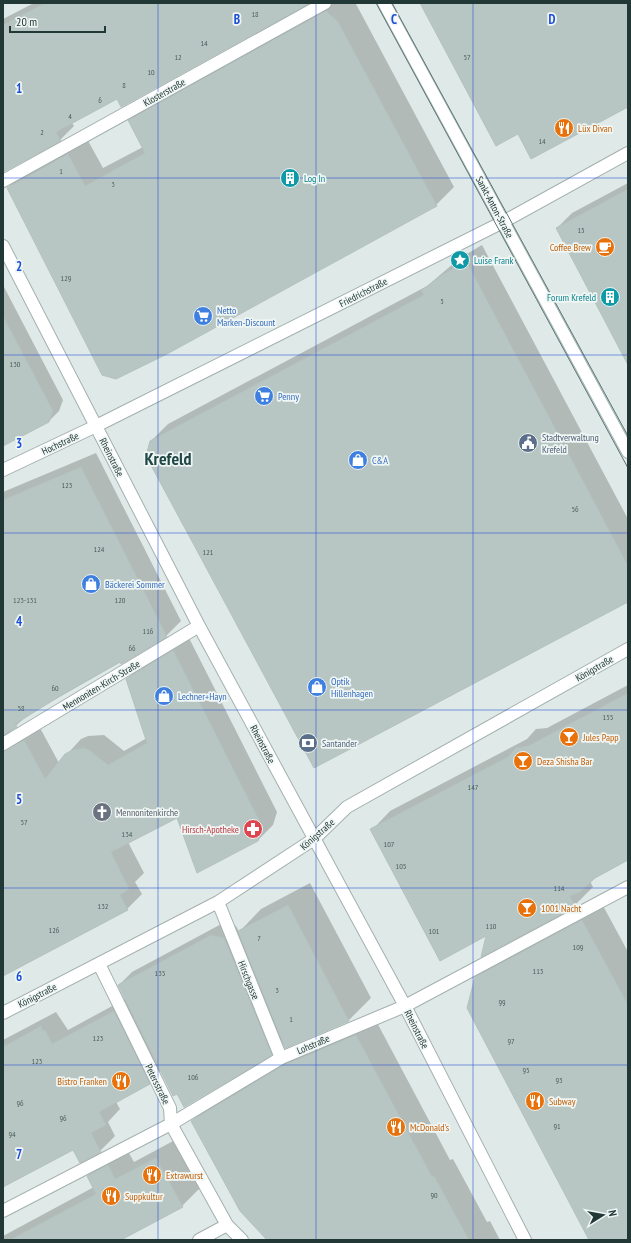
<svg xmlns="http://www.w3.org/2000/svg" width="631" height="1243" viewBox="0 0 631 1243" font-family="'PT Sans Narrow',sans-serif">
	<style>
		.shadow { fill: #0003 }
		.building { fill: #b8c6c3; stroke: #b3c2bf }
		.lines { fill: none; stroke-linecap: round; stroke-linejoin: round }
		.street-casing { stroke: #a3b0af; stroke-width: 14 }
		.secondary-casing { stroke: #a0b4b1; stroke-width: 14 }
		.street { stroke: #fff; stroke-width: 12 }
		.secondary { stroke: #fff; stroke-width: 12 }
		.tram { stroke: #5c7472; stroke-width: 1 }
		.grid { fill: none; stroke: #1d4ed8; stroke-width: 1; stroke-opacity: 0.55 }
		.labels { text-anchor: middle; stroke-width: 3.5; stroke-linejoin: round; paint-order: stroke }
		.number-label { font-size: 8px; fill: #485c5a }
		.street-label { font-size: 10px; fill: #223837; stroke: #eff6f4 }
		.food-label { font-size: 10px; fill: #c56008; stroke: #eff6f4; text-anchor: start }
		.culture-label { font-size: 10px; fill: #0d838f; stroke: #eff6f4; text-anchor: start }
		.shop-label { font-size: 10px; fill: #366cbe; stroke: #eff6f4; text-anchor: start }
		.service-label { font-size: 10px; fill: #4e5e75; stroke: #eff6f4; text-anchor: start }
		.worship-label { font-size: 10px; fill: #5b616d; stroke: #eff6f4; text-anchor: start }
		.health-label { font-size: 10px; fill: #be3a42; stroke: #eff6f4; text-anchor: end }
		.town-label { font-size: 18px; font-weight: bold; fill: #204847; stroke: #eff6f4 }
		.grid-label { font-size: 13px; text-anchor: middle; font-weight: bold; fill: #1d4ed8; stroke: #eff6f4; stroke-width: 3.5; stroke-linejoin: round; paint-order: stroke }
	</style>
	<rect width="100%" height="100%" fill="#dfe9e7"/>
	<path class="shadow" d="M34 3H307L117 98 72 123 74 126 60 140 3 171V19Z
		M328 3 356 4 454 187 436 205 8 188 26 170 86 137 103 168 143 147 129 121 147 103Z
		M628 183V363L557 228 572 213Z
		M482 245 628 519V601L151 441 168 424 427 286 460 258Z
		M3 285 63 400 59 411 48 422 3 446Z
		M96 453 181 621 166 636 28 715 11 730V733L39 726 59 763 81 739 88 736 104 735 124 751 147 738 127 679 142 664 188 636 277 812 273 825 258 840 177 817 128 842 144 873 135 882 142 894 127 909 3 975V492Z
		M628 685V859L594 878 590 881 593 887 574 906 488 934 372 830 390 811 527 739 536 729 547 728Z
		M310 883 371 998 348 1021 284 1042 271 1054 177 1093 161 1071 149 1083 116 1102 120 1109 108 1122 115 1136 100 1151 73 1149 3 1187V1040L56 1012 68 1030 125 999 119 985 132 972 225 922 236 926 239 932 261 909Z
		M601 902 628 952V1240H591L476 978 495 958Z
		M374 1017 450 1160 453 1159 487 1222 490 1221 500 1240H268L192 1121 210 1103 304 1047Z
		M175 1140 200 1188 182 1206 118 1240H3V1236L94 1187 88 1176 106 1158 126 1148 134 1162Z"/>
	<path class="building" d="M45 3H310L121 107 117 99 56 132 61 141 3 172V25Z
		M420 3H628V107L531 159 518 134 496 146Z
		M326 11 338 22 437 206 167 354 116 379 102 375 7 188 68 154 85 186 145 153 128 120Z
		M628 189V365L556 228Z
		M466 261 628 566V602L314 768 146 456 150 441 424 295 421 291 442 275Z
		M3 316 53 411 49 422 3 446Z
		M81 467 167 637 121 664 120 662 60 696 15 724 17 727 3 735V500Z
		M173 650 263 828 258 841 197 873 177 818 111 852 129 889 120 895 128 910 3 976V751L24 740 45 779 65 754 73 750 84 748 89 750 108 765 147 743 126 679Z
		M628 693V860L595 878 580 892 570 896 575 907 481 957 486 936 440 961 370 829 508 757 516 748 528 746Z
		M288 905 349 1021 285 1048 238 931Z
		M582 920 628 1005V1240H589L467 1008 475 977Z
		M211 935 224 938 272 1055 184 1107 177 1094 173 1096 118 985Z
		M114 1011 150 1084 99 1112 106 1125 91 1133 101 1152 80 1163 73 1150 3 1187V1047L41 1026 43 1031 45 1030 52 1044Z
		M356 1035 432 1177 434 1176 469 1240H267L240 1211 191 1121 284 1065Z
		M156 1158 183 1207 121 1240H10L96 1194 87 1176 108 1165 115 1179Z"/>
	<g class="lines">
		<defs>
			<path id="street" d="M3 181 325 3
				M3 246 199 626 405 1006 525 1240
				M3 470 96 426 503 222 628 153
				M3 744 199 626
				M218 902 281 1058
				M99 964 170 1108 171 1124 227 1225
				M3 1013 218 902 314 839 347 807 628 649
				M3 1211 171 1124 281 1058 405 1006 628 887
				M199 1240 227 1225 242 1240"/>
			<path id="secondary" d="M384 3 628 452"/>
		</defs>
		<use href="#street" class="street-casing"/>
		<use href="#secondary" class="secondary-casing"/>
		<use href="#street" class="street"/>
		<use href="#secondary" class="secondary"/>
		<path class="tram" d="M376 3 628 468
			M392 3 628 436"/>
	</g>
	<path class="grid" d="M158 3V1240M316 3V1240M473 3V1240M3 178H628M3 355H628M3 533H628M3 710H628M3 888H628M3 1065H628"/>
	<defs>
		<symbol id="restaurant-disc" viewBox="-11 -11 22 22"><circle r="9.5" fill="#e8710a" stroke="#eff6f4"/><path d="M-5-6h1v4h1v-4h1v4h1v-4h1v5L-1.5 .5V6h-2V.5L-5-1ZM5-6V6H3V1.5H1.5Q1.5-4 5-6Z" fill="#fff"/></symbol>
		<symbol id="building-disc" viewBox="-11 -11 22 22"><circle r="9.5" fill="#0f9aa8" stroke="#eff6f4"/><path d="M-4-6H4V6H1V3H-1V6H-4ZM-2.5-4.3h1.7v1.8h-1.7ZM.8-4.3h1.7v1.8H.8ZM-2.5-1h1.7V.8h-1.7ZM.8-1h1.7V.8H.8Z" fill="#fff"/></symbol>
		<symbol id="cafe-disc" viewBox="-11 -11 22 22"><circle r="9.5" fill="#e8710a" stroke="#eff6f4"/><path d="M-5.5-4.5H6V0H3Q3 3.5 0 3.5H-2.5Q-5.5 3.5-5.5 0ZM3-3.2v2h1.7v-2ZM-6 4.5H4V6H-6Z" fill="#fff"/></symbol>
		<symbol id="sight-disc" viewBox="-11 -11 22 22"><circle r="9.5" fill="#0f9aa8" stroke="#eff6f4"/><path d="M0-6L1.8-2.2L6-1.7L2.9 1.2L3.7 5.4L0 3.3L-3.7 5.4L-2.9 1.2L-6-1.7L-1.8-2.2Z" fill="#fff"/></symbol>
		<symbol id="supermarket-disc" viewBox="-11 -11 22 22"><circle r="9.5" fill="#3f7fe0" stroke="#eff6f4"/><path d="M-6-5.5h2.5l.6 2H6L4.5 2H-2.5L-4.4-4H-6ZM-1.5 3.2a1.3 1.3 0 1 0 .1 0ZM3 3.2a1.3 1.3 0 1 0 .1 0Z" fill="#fff"/></symbol>
		<symbol id="civic-disc" viewBox="-11 -11 22 22"><circle r="9.5" fill="#5c6f8a" stroke="#eff6f4"/><path d="M-.6-6.5H3V-4.5H.6V-3L4-1V1h2V6H-6V1h2V-1L-.6-3ZM-1.2 2.5V6h2.4V2.5Z" fill="#fff"/></symbol>
		<symbol id="shop-disc" viewBox="-11 -11 22 22"><circle r="9.5" fill="#3f7fe0" stroke="#eff6f4"/><path d="M-5-2.5h2.3a2.7 3.5 0 0 1 5.4 0H5L5.5 6h-11ZM-1.5-2.5h3a1.5 2.3 0 0 0-3 0Z" fill="#fff"/></symbol>
		<symbol id="bar-disc" viewBox="-11 -11 22 22"><circle r="9.5" fill="#e8710a" stroke="#eff6f4"/><path d="M-6-5H6L.8 .8V4.5H3.5V6h-7V4.5H-.8V.8Z" fill="#fff"/></symbol>
		<symbol id="bank-disc" viewBox="-11 -11 22 22"><circle r="9.5" fill="#5c6f8a" stroke="#eff6f4"/><path d="M-6-4H6V4H-6ZM0-2.3a2.3 2.3 0 1 0 0 4.6a2.3 2.3 0 1 0 0-4.6Z" fill="#fff"/></symbol>
		<symbol id="church-disc" viewBox="-11 -11 22 22"><circle r="9.5" fill="#6b7280" stroke="#eff6f4"/><path d="M-1.2-6h2.4v3.5h3.3v2.4h-3.3V6h-2.4V-.1h-3.3v-2.4h3.3Z" fill="#fff"/></symbol>
		<symbol id="pharmacy-disc" viewBox="-11 -11 22 22"><circle r="9.5" fill="#e0444e" stroke="#eff6f4"/><path d="M-2-6h4v4h4v4h-4v4h-4v-4h-4v-4h4Z" fill="#fff"/></symbol>
	</defs>
	<g fill-rule="evenodd">
		<use href="#restaurant-disc" x="553" y="117" width="22" height="22"/>
		<use href="#building-disc" x="279" y="167" width="22" height="22"/>
		<use href="#cafe-disc" x="594" y="236" width="22" height="22"/>
		<use href="#sight-disc" x="449" y="249" width="22" height="22"/>
		<use href="#building-disc" x="599" y="286" width="22" height="22"/>
		<use href="#supermarket-disc" x="192" y="305" width="22" height="22"/>
		<use href="#supermarket-disc" x="253" y="385" width="22" height="22"/>
		<use href="#civic-disc" x="517" y="432" width="22" height="22"/>
		<use href="#shop-disc" x="347" y="449" width="22" height="22"/>
		<use href="#shop-disc" x="80" y="573" width="22" height="22"/>
		<use href="#shop-disc" x="306" y="676" width="22" height="22"/>
		<use href="#shop-disc" x="153" y="685" width="22" height="22"/>
		<use href="#bar-disc" x="558" y="726" width="22" height="22"/>
		<use href="#bank-disc" x="297" y="732" width="22" height="22"/>
		<use href="#bar-disc" x="512" y="750" width="22" height="22"/>
		<use href="#church-disc" x="91" y="801" width="22" height="22"/>
		<use href="#pharmacy-disc" x="242" y="818" width="22" height="22"/>
		<use href="#bar-disc" x="516" y="897" width="22" height="22"/>
		<use href="#restaurant-disc" x="110" y="1070" width="22" height="22"/>
		<use href="#restaurant-disc" x="524" y="1090" width="22" height="22"/>
		<use href="#restaurant-disc" x="385" y="1116" width="22" height="22"/>
		<use href="#restaurant-disc" x="141" y="1164" width="22" height="22"/>
		<use href="#restaurant-disc" x="100" y="1185" width="22" height="22"/>
	</g>
	<g class="labels">
		<g class="number-label">
			<text x="255" y="17">18</text>
			<text x="204" y="46">14</text>
			<text x="178" y="60">12</text>
			<text x="467" y="60">57</text>
			<text x="151" y="75">10</text>
			<text x="124" y="88">8</text>
			<text x="100" y="103">6</text>
			<text x="70" y="119">4</text>
			<text x="42" y="135">2</text>
			<text x="542" y="144">14</text>
			<text x="61" y="174">1</text>
			<text x="113" y="187">3</text>
			<text x="581" y="233">15</text>
			<text x="66" y="281">129</text>
			<text x="442" y="304">5</text>
			<text x="15" y="367">130</text>
			<text x="67" y="488">123</text>
			<text x="575" y="512">56</text>
			<text x="99" y="552">124</text>
			<text x="208" y="555">121</text>
			<text x="25" y="603">123-131</text>
			<text x="120" y="603">120</text>
			<text x="148" y="634">116</text>
			<text x="132" y="651">66</text>
			<text x="55" y="691">60</text>
			<text x="21" y="711">58</text>
			<text x="608" y="720">155</text>
			<text x="473" y="790">147</text>
			<text x="24" y="825">57</text>
			<text x="127" y="837">134</text>
			<text x="389" y="847">107</text>
			<text x="401" y="869">105</text>
			<text x="559" y="891">114</text>
			<text x="103" y="909">132</text>
			<text x="491" y="929">110</text>
			<text x="54" y="933">126</text>
			<text x="434" y="934">101</text>
			<text x="259" y="941">7</text>
			<text x="578" y="950">109</text>
			<text x="538" y="974">113</text>
			<text x="160" y="976">135</text>
			<text x="277" y="993">3</text>
			<text x="502" y="1005">99</text>
			<text x="291" y="1022">1</text>
			<text x="98" y="1041">123</text>
			<text x="511" y="1044">97</text>
			<text x="37" y="1064">123</text>
			<text x="526" y="1073">95</text>
			<text x="193" y="1080">106</text>
			<text x="559" y="1083">93</text>
			<text x="20" y="1106">96</text>
			<text x="63" y="1121">96</text>
			<text x="557" y="1129">91</text>
			<text x="12" y="1137">94</text>
			<text x="434" y="1198">90</text>
		</g>
		<g class="street-label">
			<text transform="translate(164 92) rotate(-29)" y="4">Klosterstraße</text>
			<text transform="translate(495 207) rotate(62)" y="4">Sankt-Anton-Straße</text>
			<text transform="translate(363 292) rotate(-27)" y="4">Friedrichstraße</text>
			<text transform="translate(60 443) rotate(-25)" y="4">Hochstraße</text>
			<text transform="translate(112 457) rotate(63)" y="4">Rheinstraße</text>
			<text transform="translate(594 668) rotate(-30)" y="4">Königstraße</text>
			<text transform="translate(101 685) rotate(-31)" y="4">Mennoniten-Kirch-Straße</text>
			<text transform="translate(263 744) rotate(62)" y="4">Rheinstraße</text>
			<text transform="translate(317 834) rotate(-41)" y="4">Königstraße</text>
			<text transform="translate(249 980) rotate(68)" y="4">Hirschgasse</text>
			<text transform="translate(37 995) rotate(-27)" y="4">Königstraße</text>
			<text transform="translate(417 1029) rotate(63)" y="4">Rheinstraße</text>
			<text transform="translate(313 1044) rotate(-23)" y="4">Lohstraße</text>
			<text transform="translate(158 1084) rotate(64)" y="4">Petersstraße</text>
		</g>
		<g class="food-label">
			<text x="578" y="132">Lüx Divan</text>
			<text x="591" y="251" text-anchor="end">Coffee Brew</text>
			<text x="583" y="741">Jules Papp</text>
			<text x="537" y="765">Deza Shisha Bar</text>
			<text x="541" y="912">1001 Nacht</text>
			<text x="107" y="1085" text-anchor="end">Bistro Franken</text>
			<text x="549" y="1105">Subway</text>
			<text x="410" y="1131">McDonald's</text>
			<text x="166" y="1179">Extrawurst</text>
			<text x="125" y="1200">Suppkultur</text>
		</g>
		<g class="culture-label">
			<text x="304" y="182">Log In</text>
			<text x="474" y="264">Luise Frank</text>
			<text x="596" y="301" text-anchor="end">Forum Krefeld</text>
		</g>
		<g class="shop-label">
			<text x="217" y="314">Netto<tspan x="217" dy="12">Marken-Discount</tspan></text>
			<text x="278" y="400">Penny</text>
			<text x="372" y="464">C&amp;A</text>
			<text x="105" y="588">Bäckerei Sommer</text>
			<text x="331" y="685">Optik<tspan x="331" dy="12">Hillenhagen</tspan></text>
			<text x="178" y="700">Lechner+Hayn</text>
		</g>
		<g class="service-label">
			<text x="542" y="441">Stadtverwaltung<tspan x="542" dy="12">Krefeld</tspan></text>
			<text x="322" y="747">Santander</text>
		</g>
		<g class="worship-label">
			<text x="116" y="816">Mennonitenkirche</text>
		</g>
		<g class="health-label">
			<text x="239" y="833">Hirsch-Apotheke</text>
		</g>
		<g class="town-label">
			<text x="168" y="465">Krefeld</text>
		</g>
	</g>
	<g class="grid-label">
		<text x="237" y="24">B</text>
		<text x="394" y="24">C</text>
		<text x="552" y="24">D</text>
		<text x="19" y="93">1</text>
		<text x="19" y="271">2</text>
		<text x="19" y="448">3</text>
		<text x="19" y="626">4</text>
		<text x="19" y="804">5</text>
		<text x="19" y="981">6</text>
		<text x="19" y="1159">7</text>
	</g>
	<rect width="631" height="1243" fill="none" stroke="#223837" stroke-width="8"/>
	<g transform="translate(603 1215) rotate(79)" stroke="#eff6f4" stroke-width="3" paint-order="stroke">
	<path d="M0-3L7 15L0 10L-7 15Z" fill="#223837"/>
	<text y="-6" font-size="11" font-weight="bold" text-anchor="middle" fill="#223837">N</text>
	</g>
	<path d="M10 26v6h95v-6" fill="none" stroke="#223837" stroke-width="2"/>
	<text x="16" y="26" font-size="12" fill="#223837" stroke="#eff6f4" stroke-width="3" paint-order="stroke">20 m</text>
</svg>
